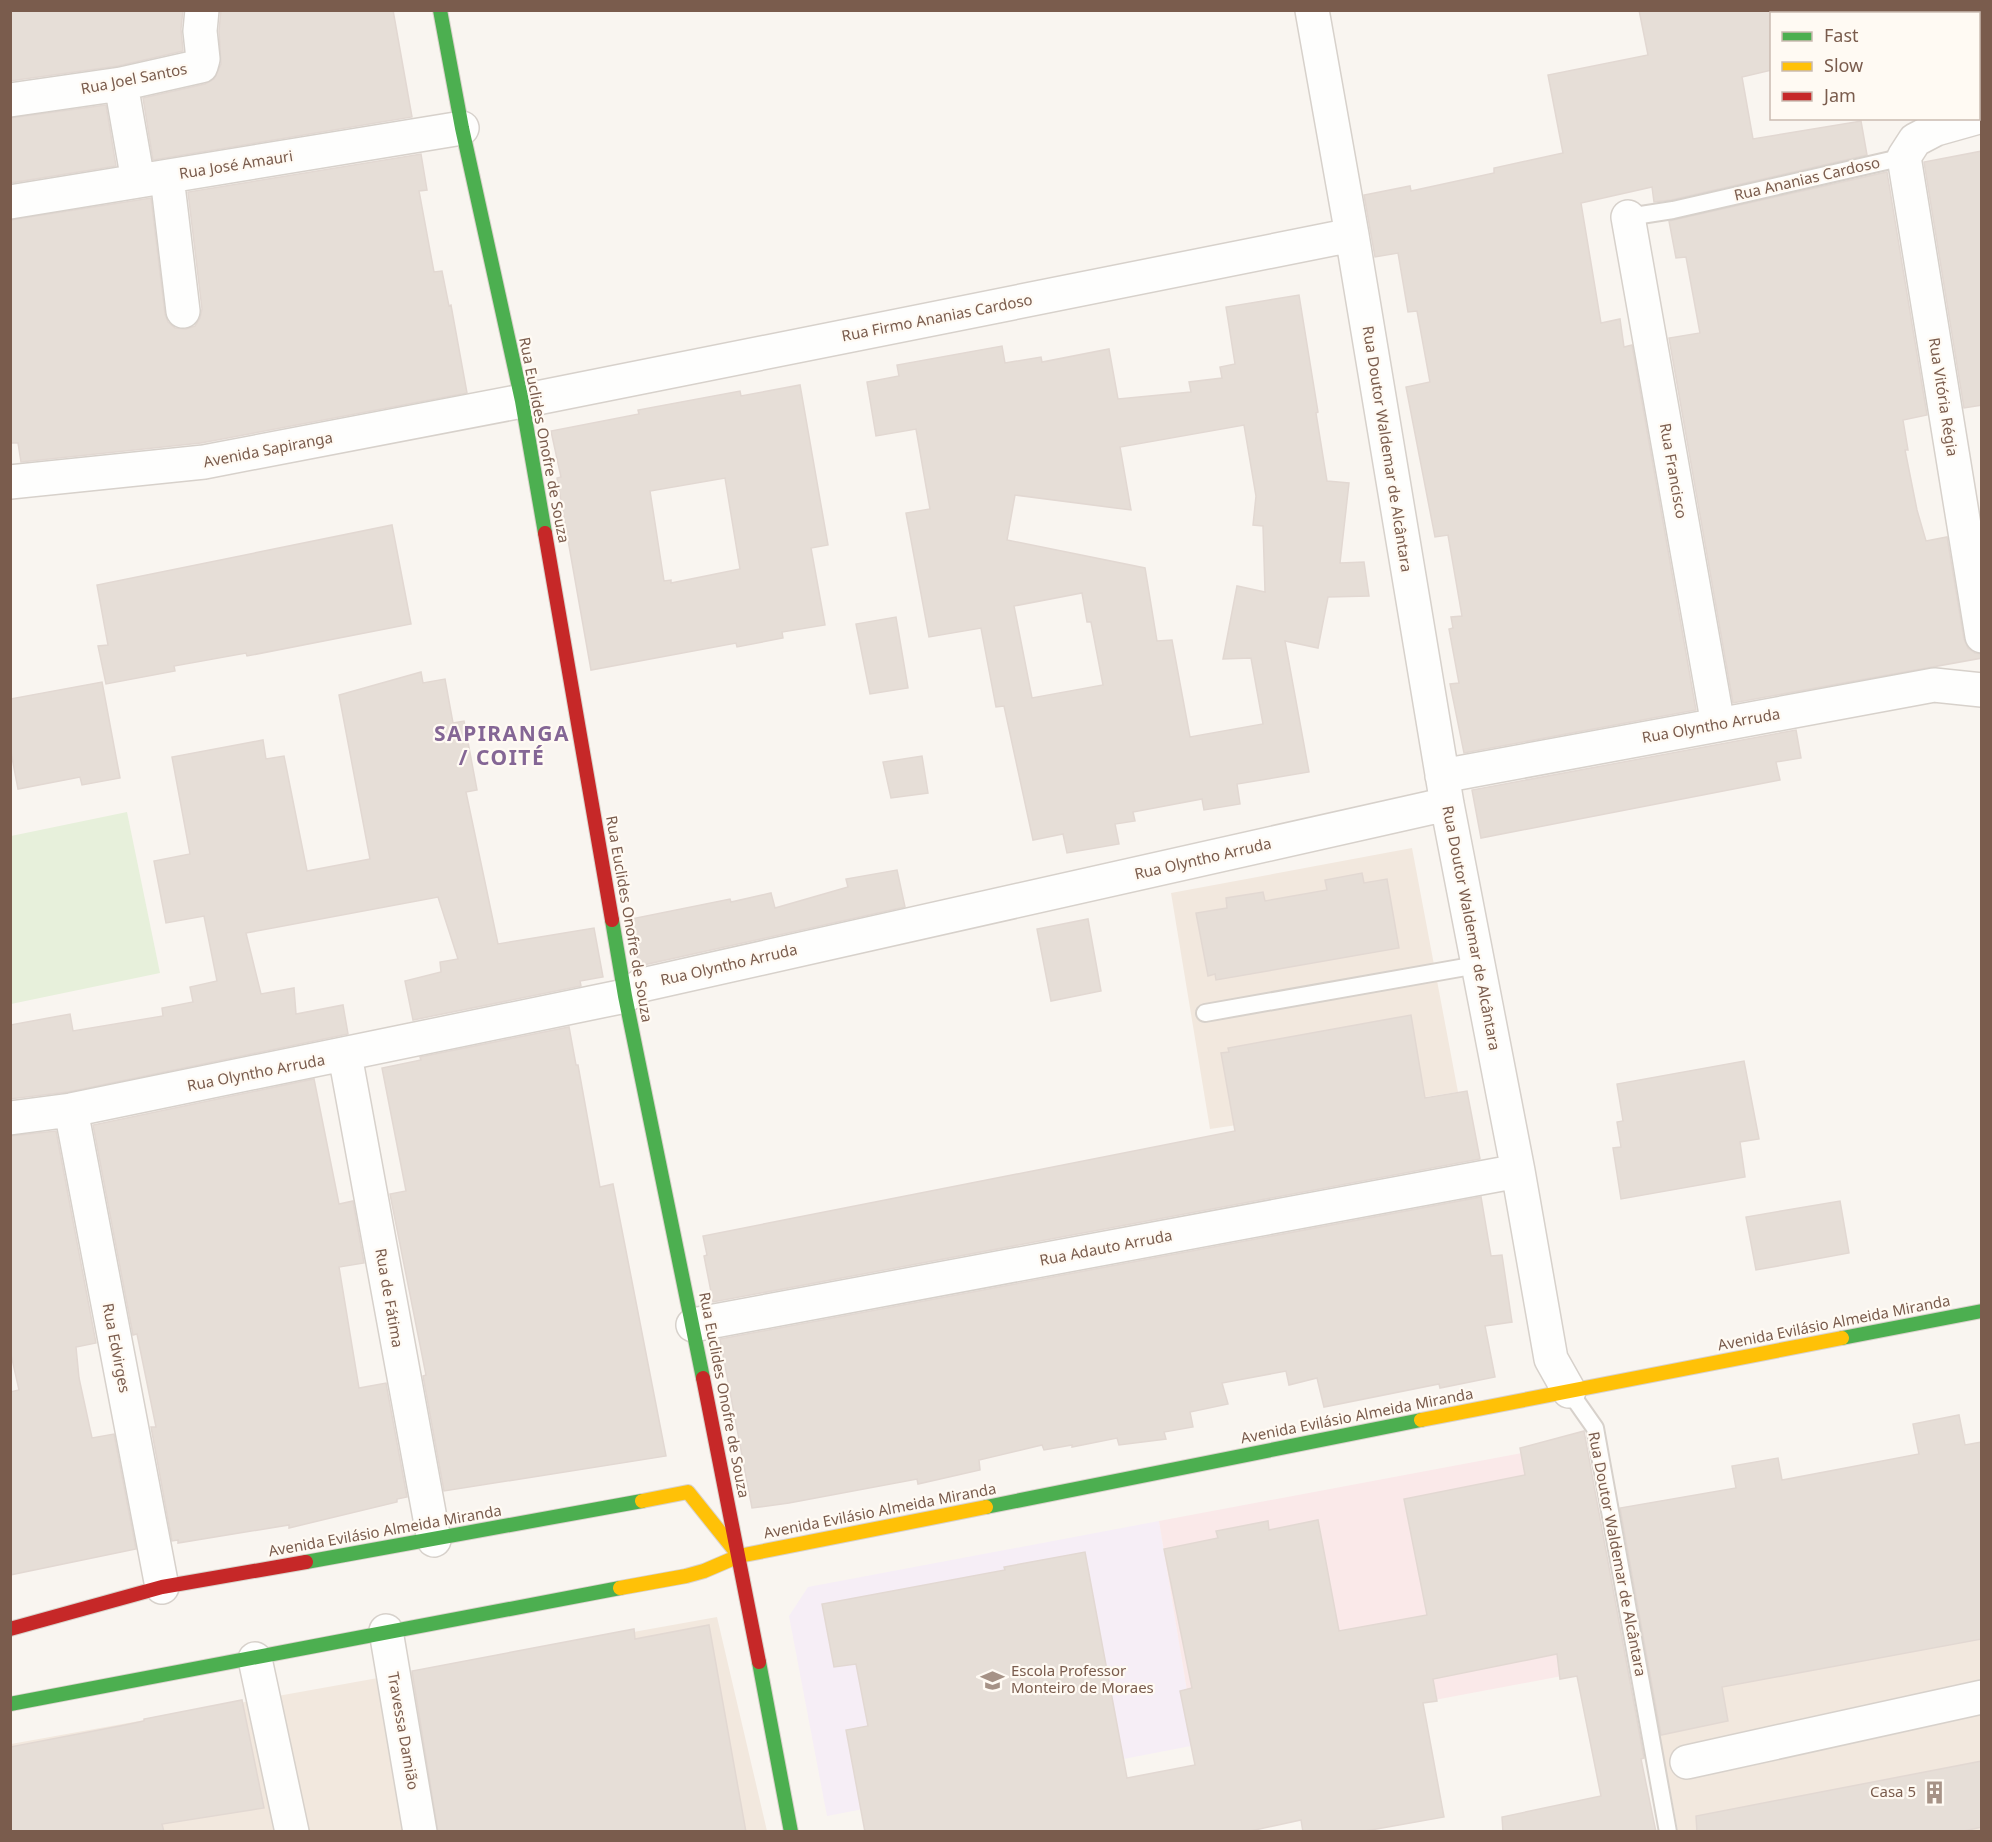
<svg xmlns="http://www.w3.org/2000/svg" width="1992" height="1842" viewBox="0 0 1992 1842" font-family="'Noto Sans',sans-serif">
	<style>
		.residential { fill: #f2e8de }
		.education { fill: #f6eef6 }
		.medical { fill: #fae9e9 }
		.green { fill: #e7f0db }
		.building { fill: #e6ded7; stroke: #e2d8d2; stroke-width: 1.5; fill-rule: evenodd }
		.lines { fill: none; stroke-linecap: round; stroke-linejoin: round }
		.lane-casing { stroke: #d7d1cb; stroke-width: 20 }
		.street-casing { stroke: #d7d1cb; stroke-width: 36 }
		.fast-casing { stroke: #d9d2cb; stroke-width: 16 }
		.slow-casing { stroke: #d9d2cb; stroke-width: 16 }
		.jam-casing { stroke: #d9d2cb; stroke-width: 16 }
		.lane { stroke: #fefefd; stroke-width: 16 }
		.street { stroke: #fefefd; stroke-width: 33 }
		.fast { stroke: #4caf50; stroke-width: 14 }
		.slow { stroke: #ffc107; stroke-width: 14 }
		.jam { stroke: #c62828; stroke-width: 14 }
		.labels { text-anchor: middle; stroke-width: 4.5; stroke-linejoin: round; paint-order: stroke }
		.street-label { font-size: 15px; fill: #7a5c4d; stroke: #fffaf3 }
		.poi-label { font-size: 15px; fill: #7a5c4d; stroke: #fffaf3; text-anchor: start }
		.district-label { font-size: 21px; font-weight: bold; letter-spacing: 1.5px; fill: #846695; stroke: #fffaf3 }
	</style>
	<rect width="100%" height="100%" fill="#f9f5f0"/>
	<path class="residential" d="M1412 848 1458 1092 1210 1129 1171 893Z
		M1981 1556V1831H1678L1638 1623Z
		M717 1617 767 1831 11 1832V1744Z"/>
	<path class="education" d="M1159 1521 1196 1745 827 1816 789 1616 808 1587Z"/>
	<path class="medical" d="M1522 1453 1562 1676 1196 1745 1159 1521Z"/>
	<path class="green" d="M127 812 160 973 11 1004V836Z"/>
	<path class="building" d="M10 10H183L181 29 183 51 118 66 10 81Z
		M221 10H393L412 117 153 160 143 98 205 84 214 79 221 64 219 31Z
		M1639 10H1772V70L1742 77 1753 139 1861 121 1867 155 1671 200 1654 202 1652 187 1581 203 1601 323 1620 319 1624 347 1632 345 1696 710 1464 753 1450 684 1459 683 1449 629 1453 628 1451 617 1462 616 1448 535 1435 537 1406 387 1430 382 1417 311 1408 312 1398 253 1375 257 1364 195 1410 186 1411 191 1494 173V168L1563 153 1548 75 1648 55Z
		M106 105 116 166 10 183V118Z
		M1982 151V405L1964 408 1924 162Z
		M421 154 427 190 419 191 434 272 442 271 449 306 451 305 467 393 201 443 21 462 18 443H10V220L151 198 165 314 168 322 175 328 186 329 195 326 200 318 202 309 188 192Z
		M1887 172 1927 415 1903 420 1908 450H1905L1917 510 1926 541 1947 537 1964 639 1968 648 1975 653 1982 654V658L1733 703 1669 338 1700 333 1686 257 1676 258 1669 221Z
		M1299 295 1318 412 1316 413 1327 481 1349 483 1340 563 1364 562 1369 596 1328 597 1318 648 1285 641 1309 772 1237 784 1240 804 1204 810 1202 799 1133 812 1135 821 1115 824 1119 844 1067 853 1063 834 1033 840 1004 706 996 707 981 628 929 637 906 513 930 509 916 429 876 436 867 382 899 376 897 365 1002 346 1005 363 1041 357 1042 362 1109 349 1118 399 1191 392 1189 382 1222 378 1220 367 1235 364 1226 307ZM1244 425 1256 496 1253 525 1263 526 1265 592 1237 586 1223 659 1251 658 1263 724 1190 737 1172 640 1157 641 1145 568 1007 540 1015 495 1131 510 1120 447ZM1082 593 1087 622H1091L1103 685 1032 698 1014 606Z
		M800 385 828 545 811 548 825 625 782 632 783 638 737 647 736 643 591 670 557 478 561 477 551 431 639 414 638 410 740 391 741 396ZM725 478 740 569 671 583V580L664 581 650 491Z
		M392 525 411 624 247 656 246 653 174 666 175 671 106 684 98 646 108 645 97 585Z
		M896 617 908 688 870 694 856 624Z
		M421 672 423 683 445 679 453 723 464 721 477 790 466 792 498 944 594 928 603 977 580 981 581 986 413 1020 405 981 441 972 440 962 458 959 438 897 246 933 261 994 294 988 296 1014 343 1005 348 1034 68 1092 10 1099V1025L70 1014 73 1031 163 1016 162 1008 193 1002 190 987 217 981 204 916 166 923 154 861 190 854 172 757 263 740 266 759 284 756 307 871 370 859 339 695Z
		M102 682 120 778 82 785 80 777 18 789 10 747V699Z
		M1796 730 1801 758 1776 762 1780 780 1481 838 1472 790Z
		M922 756 928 793 891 798 883 762Z
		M897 870 905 907 639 966 631 919 730 899 731 902 771 893 775 908 848 887 846 879Z
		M1362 873 1364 883 1387 879 1399 948 1216 980 1215 974 1208 976 1196 913 1227 908 1226 898 1263 892 1265 901 1327 890 1325 880Z
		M1088 919 1101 991 1051 1001 1037 929Z
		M1411 1015 1425 1098 1467 1091 1480 1159 713 1302 704 1256 707 1255 703 1236 1235 1131 1221 1053 1229 1052 1228 1048Z
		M569 1027 576 1065H578L600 1187 613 1184 666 1456 444 1491 423 1376 426 1375 390 1194 406 1191 382 1068 421 1060 420 1057Z
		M1744 1061 1759 1139 1740 1142 1745 1177 1621 1199 1613 1148 1621 1147 1617 1122 1623 1121 1617 1084Z
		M314 1079 339 1204 353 1201 364 1263 339 1267 359 1388 386 1383 407 1497 397 1499V1502L289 1528V1525L178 1543V1540L172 1541 151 1427H156L137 1334 133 1335 93 1125Z
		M56 1131 96 1343 76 1347 79 1378 92 1438 114 1434 136 1549 10 1575V1392L19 1390 10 1350V1136Z
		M1481 1197 1491 1256 1502 1255 1512 1322 1485 1326 1495 1377 1440 1388 1439 1384 1324 1407 1317 1378 1289 1385 1286 1371 1222 1383 1228 1404 1190 1412 1193 1427 1164 1432 1166 1439 1119 1445 1117 1438 1072 1447V1445L1044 1450 1042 1445 979 1460 980 1470 918 1484 917 1479 789 1503 752 1508 720 1339Z
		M1840 1201 1849 1253 1756 1270 1746 1217Z
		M1959 1415 1965 1445 1982 1442V1639L1722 1687 1728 1721 1661 1735 1620 1508 1736 1488 1732 1466 1778 1458 1782 1480 1919 1454 1913 1424Z
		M1584 1431 1644 1758 1641 1759 1656 1832H1503L1502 1817 1601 1796 1577 1676 1560 1679 1557 1654 1433 1679 1437 1701 1423 1703 1444 1817 1360 1832H1303L1301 1820 1246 1832H865L846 1730 868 1726 856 1664 834 1667 822 1604 1005 1570 1004 1567 1085 1552 1127 1778 1195 1765 1180 1691 1192 1688 1164 1549 1218 1538 1216 1531 1268 1521 1269 1530 1318 1520 1339 1631 1427 1615 1404 1499 1525 1475 1520 1448Z
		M709 1625 746 1832H438L412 1671 634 1629 635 1639Z
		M242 1700 264 1808 162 1824 164 1832H10V1747L120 1726 144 1721V1719Z
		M1982 1761V1827L1960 1832H1697L1696 1816Z"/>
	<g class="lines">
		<defs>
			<path id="lane" d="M1628 217 1673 210 1904 157
				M1205 1013 1477 965
				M1569 1391 1595 1428 1668 1832"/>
			<path id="street" d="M1312 10 1352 235 1447 804 1518 1171 1551 1359 1569 1391
				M121 84 138 181
				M10 100 121 84 201 66 203 59 200 31 202 10
				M1975 118 1936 129 1915 140 1904 157 1982 636
				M167 177 183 311
				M10 202 462 128
				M1628 217 1718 725
				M10 482 204 462 522 401 1352 235
				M1442 776 1934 685 1982 690
				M345 1055 434 1540
				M71 1110 162 1587
				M10 1118 71 1110 625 996 642 985 1447 804
				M693 1325 1518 1171
				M386 1631 420 1832
				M255 1659 292 1832
				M1687 1762 1982 1697"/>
			<path id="fast" d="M440 10 462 128 522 401 545 533
				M612 920 625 996 703 1378
				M1842 1338 1982 1311
				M986 1507 1421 1420
				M306 1562 642 1501
				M759 1662 791 1832
				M10 1704C214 1667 416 1625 620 1588"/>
			<path id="slow" d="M1421 1420 1842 1338
				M642 1501 688 1492 736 1552
				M620 1588 686 1576 704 1571 739 1556 986 1507"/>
			<path id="jam" d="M545 533 612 920
				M703 1378 759 1662
				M10 1629 162 1587 306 1562"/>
		</defs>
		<use href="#lane" class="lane-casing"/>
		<use href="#street" class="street-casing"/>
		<use href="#fast" class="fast-casing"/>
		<use href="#slow" class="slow-casing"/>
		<use href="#jam" class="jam-casing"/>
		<use href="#lane" class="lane"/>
		<use href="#street" class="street"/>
		<use href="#fast" class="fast"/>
		<use href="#slow" class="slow"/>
		<use href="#jam" class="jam"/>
	</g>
	<defs>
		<symbol id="school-bare" viewBox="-9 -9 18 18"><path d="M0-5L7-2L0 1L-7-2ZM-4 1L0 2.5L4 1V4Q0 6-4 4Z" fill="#a69286" stroke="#fffaf3" stroke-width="2.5" paint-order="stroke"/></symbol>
		<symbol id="building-bare" viewBox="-9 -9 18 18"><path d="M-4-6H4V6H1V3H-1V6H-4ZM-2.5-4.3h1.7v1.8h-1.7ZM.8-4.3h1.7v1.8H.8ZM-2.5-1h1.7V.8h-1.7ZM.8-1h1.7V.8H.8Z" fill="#a69286" stroke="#fffaf3" stroke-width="2.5" paint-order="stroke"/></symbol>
	</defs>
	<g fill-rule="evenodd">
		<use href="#school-bare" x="976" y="1664" width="33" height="33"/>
		<use href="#building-bare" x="1918" y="1776" width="33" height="33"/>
	</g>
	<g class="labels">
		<g class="street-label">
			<text transform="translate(134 79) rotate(-11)" y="5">Rua Joel Santos</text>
			<text transform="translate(236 165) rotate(-9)" y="5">Rua José Amauri</text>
			<text transform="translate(1807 179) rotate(-13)" y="5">Rua Ananias Cardoso</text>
			<text transform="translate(937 318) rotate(-11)" y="5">Rua Firmo Ananias Cardoso</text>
			<text transform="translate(1943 397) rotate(81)" y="5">Rua Vitória Régia</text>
			<text transform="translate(544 440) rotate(79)" y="5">Rua Euclides Onofre de Souza</text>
			<text transform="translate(1387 449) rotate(81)" y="5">Rua Doutor Waldemar de Alcântara</text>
			<text transform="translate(268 450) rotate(-11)" y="5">Avenida Sapiranga</text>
			<text transform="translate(1673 471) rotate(80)" y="5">Rua Francisco</text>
			<text transform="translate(1711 726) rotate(-10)" y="5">Rua Olyntho Arruda</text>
			<text transform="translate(1203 859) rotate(-13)" y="5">Rua Olyntho Arruda</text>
			<text transform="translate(629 919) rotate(80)" y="5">Rua Euclides Onofre de Souza</text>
			<text transform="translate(1471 928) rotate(79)" y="5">Rua Doutor Waldemar de Alcântara</text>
			<text transform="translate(729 965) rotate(-13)" y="5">Rua Olyntho Arruda</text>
			<text transform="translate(256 1073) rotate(-11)" y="5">Rua Olyntho Arruda</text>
			<text transform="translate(1106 1248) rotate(-11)" y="5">Rua Adauto Arruda</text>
			<text transform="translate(389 1298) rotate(80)" y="5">Rua de Fátima</text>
			<text transform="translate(1834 1323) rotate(-11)" y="5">Avenida Evilásio Almeida Miranda</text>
			<text transform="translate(116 1348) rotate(79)" y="5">Rua Edvirges</text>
			<text transform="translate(724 1395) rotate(79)" y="5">Rua Euclides Onofre de Souza</text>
			<text transform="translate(1357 1416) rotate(-11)" y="5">Avenida Evilásio Almeida Miranda</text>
			<text transform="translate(880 1511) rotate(-11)" y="5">Avenida Evilásio Almeida Miranda</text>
			<text transform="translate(385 1531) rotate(-10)" y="5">Avenida Evilásio Almeida Miranda</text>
			<text transform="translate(1617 1554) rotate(79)" y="5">Rua Doutor Waldemar de Alcântara</text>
			<text transform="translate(403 1731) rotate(80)" y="5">Travessa Damião</text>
		</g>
		<g class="poi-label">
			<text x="1011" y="1676">Escola Professor<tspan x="1011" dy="17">Monteiro de Moraes</tspan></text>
			<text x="1916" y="1797" text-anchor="end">Casa 5</text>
		</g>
		<g class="district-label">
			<text x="502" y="741">SAPIRANGA<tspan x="502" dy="24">/ COITÉ</tspan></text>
		</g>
	</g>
	<rect width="1992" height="1842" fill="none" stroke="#7a5c4d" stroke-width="24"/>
	<rect x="1770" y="12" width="210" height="108" fill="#fffaf3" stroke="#cabbb1" stroke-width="1.5"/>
	<rect x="1782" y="32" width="30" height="9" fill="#4caf50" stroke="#cabbb1" stroke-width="1.5"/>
	<text x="1824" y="42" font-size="18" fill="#7a5c4d">Fast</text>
	<rect x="1782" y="62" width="30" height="9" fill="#ffc107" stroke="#cabbb1" stroke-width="1.5"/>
	<text x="1824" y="72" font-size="18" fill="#7a5c4d">Slow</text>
	<rect x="1782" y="92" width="30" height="9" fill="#c62828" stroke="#cabbb1" stroke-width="1.5"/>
	<text x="1824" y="102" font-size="18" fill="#7a5c4d">Jam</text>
</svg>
